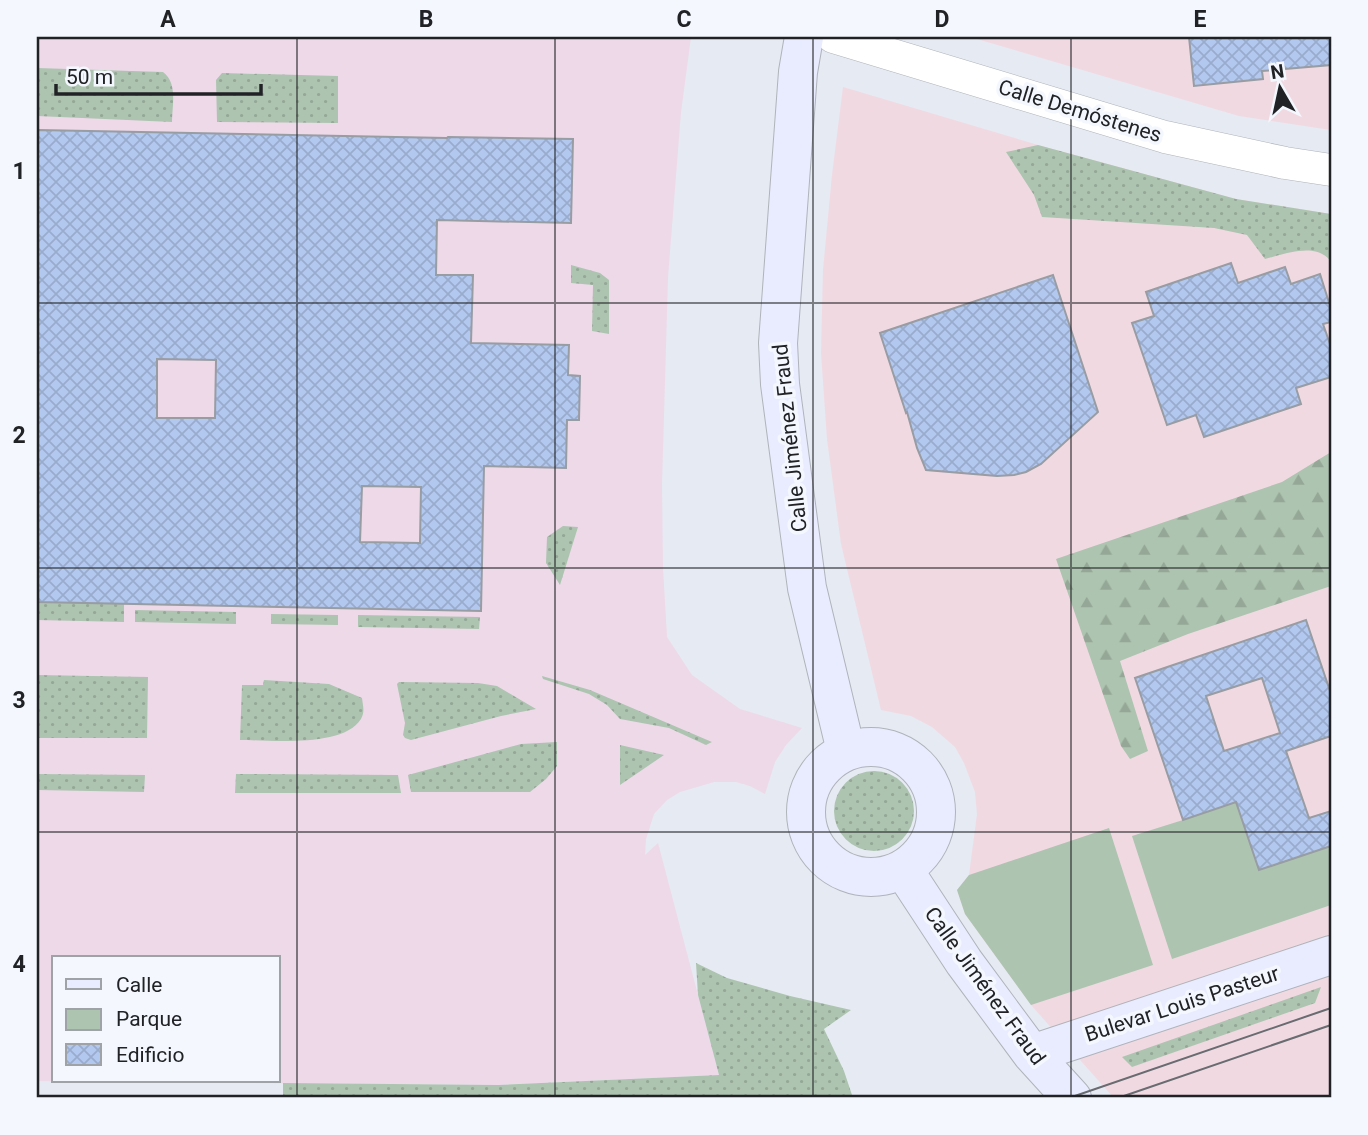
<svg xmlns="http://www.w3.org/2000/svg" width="1368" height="1135" viewBox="0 0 1368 1135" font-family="Roboto,sans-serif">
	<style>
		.education { fill: #f1d9e2 }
		.medical { fill: #eed9e9; fill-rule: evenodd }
		.grass { fill: url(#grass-dots) }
		.forest { fill: url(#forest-firs) }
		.park { fill: #adc4b0 }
		.building { fill: url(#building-cross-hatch); stroke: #989ca3; stroke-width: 2; fill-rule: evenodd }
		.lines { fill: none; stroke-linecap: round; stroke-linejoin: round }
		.street-casing { stroke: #afb3ba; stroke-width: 33 }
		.secondary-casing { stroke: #afb3ba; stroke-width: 40 }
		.street { stroke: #fff; stroke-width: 32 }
		.secondary { stroke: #e9ecfe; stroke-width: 38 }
		.tram { stroke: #686b70; stroke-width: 2 }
		.grid { fill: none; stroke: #202225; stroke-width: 2; stroke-opacity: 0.55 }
		.labels { text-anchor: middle; stroke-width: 7; stroke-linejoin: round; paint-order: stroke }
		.street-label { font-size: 21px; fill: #202225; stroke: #f4f8fe }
		.neatline { fill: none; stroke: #202225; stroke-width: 2.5 }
		.grid-label { font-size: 23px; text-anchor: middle; font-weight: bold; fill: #202225 }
	</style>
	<defs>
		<pattern id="grass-dots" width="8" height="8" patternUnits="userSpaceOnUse" patternTransform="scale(1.75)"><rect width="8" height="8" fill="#adc4b0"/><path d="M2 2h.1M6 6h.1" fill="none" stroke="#95a897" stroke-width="1.8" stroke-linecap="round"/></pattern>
		<pattern id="forest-firs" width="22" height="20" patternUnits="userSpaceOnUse" patternTransform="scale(1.75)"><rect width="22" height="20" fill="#adc4b0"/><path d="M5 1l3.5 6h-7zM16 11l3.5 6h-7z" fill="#95a897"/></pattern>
		<pattern id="building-cross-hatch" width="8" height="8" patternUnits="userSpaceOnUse" patternTransform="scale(1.75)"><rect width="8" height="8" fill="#b2c8ef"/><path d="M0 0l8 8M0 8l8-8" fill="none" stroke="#99accd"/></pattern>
	</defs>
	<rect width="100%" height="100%" fill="#e6eaf2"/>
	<path class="education" d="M970 37H1331V130L1239 116Z
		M843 87 1038 145 1236 199 1331 214V1098H1114L1031 1005 965 914 957 890 969 875 977 814 975 792 964 763 955 747 932 727 911 716 881 710 841 544 827 439 821 353 823 270 832 175Z"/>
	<path class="medical" d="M37 37H691L681 112 668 277 662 484 663 569 667 637 692 675 740 709 802 728 786 745 775 762 765 794 750 786 736 782H714L680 792 667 800 654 814 646 839 645 855 658 843 719 1075 498 1085 37 1081ZM54 958H278V1081H54Z"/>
	<path class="grass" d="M37 68 163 72C178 83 172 106 172 122L37 116Z
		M222 73 338 76V123L217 122 216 80Z
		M1038 145 1236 199 1331 214V262C1317 241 1285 254 1265 259L1247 235 1214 228 1042 217 1034 195 1006 152Z
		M571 265 600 273 609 280V334L592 331 593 285 571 283Z
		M563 526 578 527 560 585 546 563 547 537Z
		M37 602 124 604V622L37 620Z
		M135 610 236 612V624L135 622Z
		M271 614 338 615V625L271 624Z
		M358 615 480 617 479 629 358 627Z
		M37 675 148 677 147 738H37Z
		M542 676 590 690 712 742 706 745 669 728 620 719 607 705 589 694 543 679Z
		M264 680 329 684 362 698C363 706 365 712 361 719 343 748 270 740 240 740L242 685H263Z
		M399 682 478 683 497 686 536 709 501 716 411 740 405 738 403 735 405 723 398 689 397 684Z
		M557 742V766L546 779 530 792H411L408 775 521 744Z
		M620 745 664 755 620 785Z
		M834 811a40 40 0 1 1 80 0a40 40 0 1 1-80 0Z
		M37 774 145 775 144 792 37 790Z
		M236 774 398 775 401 793H235Z
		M696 963 727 978 790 996 851 1010 824 1029 844 1071 853 1098H283V1083L498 1085 719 1075 698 995Z
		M1321 987 1315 1003 1132 1067 1122 1057Z"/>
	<path class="forest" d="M1331 452V586L1188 634 1120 661 1148 751 1130 759 1121 746 1056 559 1282 482Z"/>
	<path class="park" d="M1236 802 1259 870 1331 846V905L1172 959 1132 836 1183 820Z
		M1109 828 1153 965 1031 1005 965 914 957 890 969 875Z"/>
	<path class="building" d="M1189 37H1331V65L1262 71 1263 79 1194 86Z
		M38 130 447 138 448 137 573 139 571 223 437 220 436 275H473L471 343 569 345 568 375 580 376 579 420H567L566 468 484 466 481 611 37 602ZM157 359 216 360 215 418H157ZM362 486 421 487 420 543 360 542Z
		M1231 263 1238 283 1285 267 1291 284 1320 274 1331 309V322L1323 324 1331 347V377L1296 388 1301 404 1204 437 1196 415 1167 425 1132 323 1154 316 1146 292Z
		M1053 275 1098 412 1041 464 1026 472 1014 475 997 476 926 470 917 448 907 412 906 413 880 333Z
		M1306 620 1331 694V736L1286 751 1309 818 1331 811V846L1259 870 1236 802 1183 820 1135 678ZM1262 678 1280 733 1224 751 1206 696Z"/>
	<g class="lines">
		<defs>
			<path id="street" d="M833 37 1165 137 1285 163 1331 170"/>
			<path id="secondary" d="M804 37 798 72 778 343 780 384 807 588 846 751
				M806 812a65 65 0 1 1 130 0a65 65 0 1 1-130 0Z
				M903 869 964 962 1032 1054 1072 1098
				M1032 1054 1331 955"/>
		</defs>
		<use href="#street" class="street-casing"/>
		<use href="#secondary" class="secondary-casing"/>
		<use href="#street" class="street"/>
		<use href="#secondary" class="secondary"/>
		<path class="tram" d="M1069 1098 1331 1008
			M1118 1098 1331 1025"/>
	</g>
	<path class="grid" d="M297 37V1098M555 37V1098M813 37V1098M1071 37V1098M37 303H1331M37 568H1331M37 832H1331"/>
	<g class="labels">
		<g class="street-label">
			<text transform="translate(1080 111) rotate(17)" y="7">Calle Demóstenes</text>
			<text transform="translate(790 438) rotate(-96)" y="7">Calle Jiménez Fraud</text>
			<text transform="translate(985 986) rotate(54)" y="7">Calle Jiménez Fraud</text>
			<text transform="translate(1182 1004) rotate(-18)" y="7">Bulevar Louis Pasteur</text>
		</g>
	</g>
	<rect width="1368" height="1135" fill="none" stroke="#f4f8fe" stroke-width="77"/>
	<rect x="52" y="956" width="228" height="126" fill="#f4f8fe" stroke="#9fa2a7" stroke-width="2"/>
	<rect x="66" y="979" width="35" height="10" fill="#e9ecfe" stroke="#9fa2a7" stroke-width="2"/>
	<text x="116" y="992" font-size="21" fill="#202225">Calle</text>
	<rect x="66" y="1009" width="35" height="21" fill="#adc4b0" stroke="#9fa2a7" stroke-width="2"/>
	<text x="116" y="1026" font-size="21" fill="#202225">Parque</text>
	<rect x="66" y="1044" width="35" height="21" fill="url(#building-cross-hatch)" stroke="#9fa2a7" stroke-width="2"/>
	<text x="116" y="1062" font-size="21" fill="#202225">Edificio</text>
	<g transform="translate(1280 88) rotate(351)" stroke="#f4f8fe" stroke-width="5" paint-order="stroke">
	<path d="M0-5L12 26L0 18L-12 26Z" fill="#202225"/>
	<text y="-10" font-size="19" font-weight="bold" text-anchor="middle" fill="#202225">N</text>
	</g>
	<path d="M56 84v10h205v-10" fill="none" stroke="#202225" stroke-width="3.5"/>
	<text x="66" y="84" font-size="21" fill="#202225" stroke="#f4f8fe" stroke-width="5" paint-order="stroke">50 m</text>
	<rect x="38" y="38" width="1292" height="1058" class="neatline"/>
	<g class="grid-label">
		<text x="168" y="27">A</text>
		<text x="426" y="27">B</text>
		<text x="684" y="27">C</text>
		<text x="942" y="27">D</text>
		<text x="1200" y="27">E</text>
		<text x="19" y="179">1</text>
		<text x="19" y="443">2</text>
		<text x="19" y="708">3</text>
		<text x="19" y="972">4</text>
	</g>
</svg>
